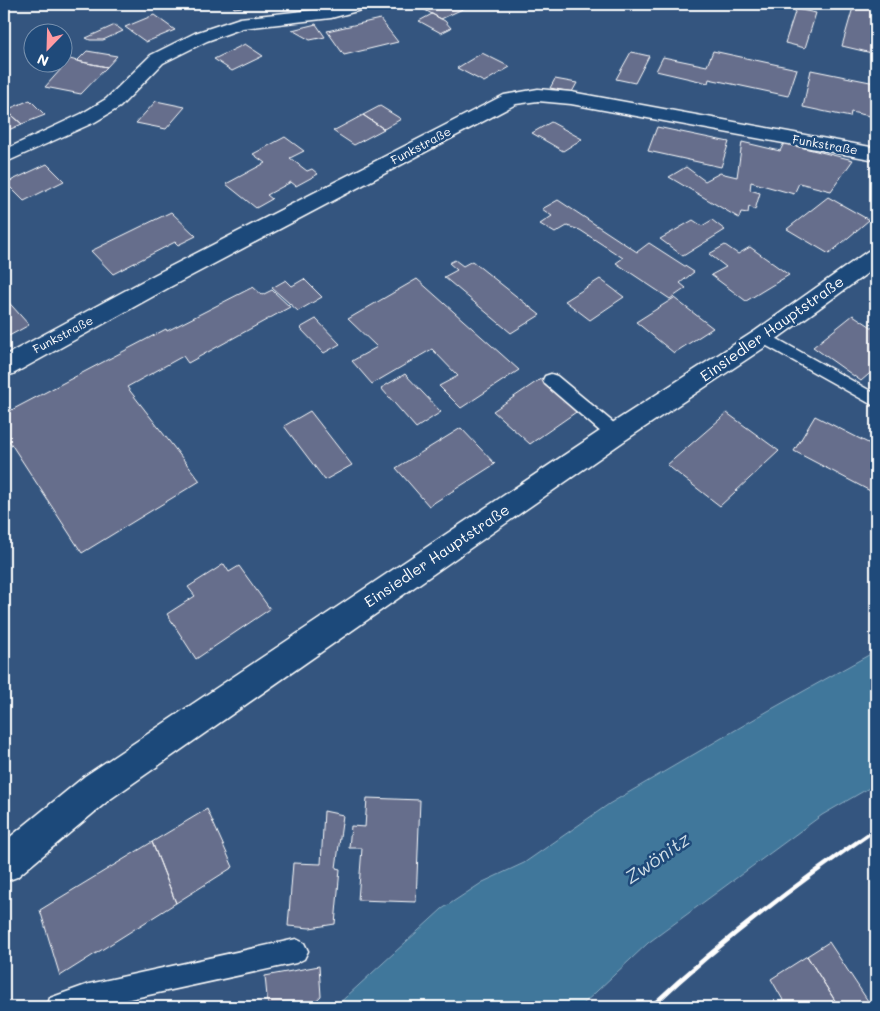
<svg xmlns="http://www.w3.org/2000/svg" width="880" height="1011" viewBox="0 0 880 1011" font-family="Mali,sans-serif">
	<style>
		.water { fill: #3f779b; stroke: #8cadc3 }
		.building { fill: #666e8c; stroke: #fff }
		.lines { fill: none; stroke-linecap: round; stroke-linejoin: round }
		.lane-casing { stroke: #fff; stroke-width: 3 }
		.street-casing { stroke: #fff; stroke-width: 3 }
		.secondary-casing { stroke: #fff; stroke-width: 3 }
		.lane { fill: #1f4a7a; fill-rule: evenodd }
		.street { fill: #1f4a7a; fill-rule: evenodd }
		.secondary { fill: #1f4a7a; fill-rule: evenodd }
		.rail { stroke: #fff; stroke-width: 4.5 }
		.labels { text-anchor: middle; stroke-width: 5; stroke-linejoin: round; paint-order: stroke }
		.far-street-label { font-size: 12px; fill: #fff; stroke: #1f4a7a }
		.street-label { font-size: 15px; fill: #fff; stroke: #1f4a7a }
		.near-water-label { font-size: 19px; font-style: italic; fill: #cfdde6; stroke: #1f4a7a }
	</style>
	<rect width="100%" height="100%" fill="#34557f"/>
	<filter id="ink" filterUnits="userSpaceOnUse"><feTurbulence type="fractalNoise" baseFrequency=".02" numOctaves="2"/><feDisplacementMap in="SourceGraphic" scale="10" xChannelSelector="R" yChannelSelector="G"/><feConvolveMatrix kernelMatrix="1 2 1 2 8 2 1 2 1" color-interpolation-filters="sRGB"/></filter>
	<g filter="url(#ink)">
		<path class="water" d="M876 651V784L822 815 648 943 580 1007H335L442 909 483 882 524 863 609 804 768 711Z"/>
		<path class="building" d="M233 4H264L234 8Z
			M420 4H465L469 6 441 19 416 5Z
			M854 4H876V54L842 46Z
			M796 9 816 13 805 48 785 43Z
			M432 14 445 21 451 28 441 33 419 21Z
			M154 15 175 30 146 42 125 27Z
			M380 19 398 42 344 55 327 31Z
			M316 24 325 37 310 40 292 30Z
			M115 25 123 31 103 40H90L86 38Z
			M245 44 263 56 232 71 214 59Z
			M87 51 117 56 107 67 77 61Z
			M713 51 797 69 788 96 709 79 708 83 656 71 663 57 707 66Z
			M631 52 649 56 635 83 616 79Z
			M482 53 510 67 484 82 457 68Z
			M70 59 77 61 107 67 81 94 45 87Z
			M811 70 875 83 870 116 851 112 850 117 803 107Z
			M555 79 577 83 572 92 550 88Z
			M30 100 45 115 22 124 6 110Z
			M156 101 185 107 166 129 136 123Z
			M380 106 401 119 384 129 363 115Z
			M6 110 22 124 4 132V111Z
			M363 115 384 129 354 145 333 131Z
			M551 122 582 139 563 151 532 133Z
			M657 127 729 142 721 167 648 151Z
			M285 137 304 151 290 158 307 171 312 169 318 174 296 186 291 182 267 195 272 199 256 208 226 184 265 163 253 154Z
			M742 142 780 151 784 143 853 160 831 191 799 183 794 194 751 182 750 190 760 193 755 210 749 206 748 213 741 212 739 218 669 177 686 167 705 181 720 173 737 177Z
			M47 164 64 181 24 201 6 183Z
			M828 197 869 220 829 254 787 229Z
			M558 200 637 252 649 243 694 272 680 283 686 288 670 299 616 263 623 258 580 230 567 226 555 233 540 224 552 216 542 209Z
			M171 212 196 236 178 245 175 242 113 274 91 251Z
			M693 220 702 226 712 220 725 230 683 256 660 239Z
			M725 245 738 254 750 247 789 275 746 301 711 275 726 267 709 254Z
			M455 260 463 266 472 261 540 315 511 333 444 277 457 270 449 263Z
			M304 279 322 297 298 311 272 288 286 280 292 286Z
			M417 279 519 370 461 408 439 386 458 376 432 349 372 384 352 361 377 347 348 319Z
			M600 279 624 297 590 320 565 301Z
			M253 287 262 295 272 290 290 307 188 363 183 356 127 387 200 481 82 553 4 433V414L166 329 167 331Z
			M4 297 29 325 9 336 4 333Z
			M674 298 713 328 674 353 636 322Z
			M853 315 876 330V368L861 381 813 347Z
			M316 319 340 344 324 353 300 328Z
			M405 374 441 412 416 428 381 388Z
			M542 378 579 410 530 444 493 411Z
			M310 411 352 465 325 480 284 426Z
			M727 413 779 451 720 506 667 465Z
			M815 416 876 447V494L794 451Z
			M461 428 495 464 429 506 396 468Z
			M224 564 229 572 239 566 270 609 196 659 167 614 195 596 188 587Z
			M367 798 420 800 416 902 358 900 362 848H349L351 826 365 827Z
			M207 809 233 867 176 903 152 842Z
			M324 811 343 815 336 868 340 869 335 924 310 928 288 926 293 863 321 864Z
			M152 842 176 903 60 976 40 910Z
			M829 942 868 1001 859 1007H839L807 956Z
			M807 956 839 1007H787L771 979Z
			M319 966 321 996 309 1007H268L265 976Z"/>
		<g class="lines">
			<defs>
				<path id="lane" d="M763 331 876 394V407L758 341 755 337 758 333Z
					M551 374 557 376 621 429 623 434 621 439 615 441 609 439 545 384 543 380 545 376Z
					M296 939 304 943 308 951 304 959 296 963 93 1007H47L50 998 89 984Z"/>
				<path id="street" d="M347 4H374L372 7 331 18 243 28 207 41 163 63 120 107 95 122 4 163V150L81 114 106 99 151 55 195 33 240 18 331 8Z
					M538 89 571 92 876 148V160L571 104 538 101 516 104 170 287 13 374 4 376V356L154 275 504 95Z"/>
				<path id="secondary" d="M876 249V267L771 343 624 441 109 800 17 877 4 882V842L85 776 606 427 755 331 868 251Z"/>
			</defs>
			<use href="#lane" class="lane-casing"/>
			<use href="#street" class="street-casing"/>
			<use href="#secondary" class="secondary-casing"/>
			<use href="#lane" class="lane"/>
			<use href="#street" class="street"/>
			<use href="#secondary" class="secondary"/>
			<path class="rail" d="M651 1007C721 941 797 883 876 829"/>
		</g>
	</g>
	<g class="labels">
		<g class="far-street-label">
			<text transform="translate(825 145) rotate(10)" y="4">Funkstraße</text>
			<text transform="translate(421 146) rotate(-28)" y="4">Funkstraße</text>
			<text transform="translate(63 335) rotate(-28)" y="4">Funkstraße</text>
		</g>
		<g class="street-label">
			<text transform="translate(772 329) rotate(-35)" y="5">Einsiedler Hauptstraße</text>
			<text transform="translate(437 556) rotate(-34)" y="5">Einsiedler Hauptstraße</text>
		</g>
		<g class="near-water-label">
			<text transform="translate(657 858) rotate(-35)" y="7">Zwönitz</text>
		</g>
	</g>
	<rect width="880" height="1011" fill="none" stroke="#1f4a7a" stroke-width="20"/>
	<rect x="10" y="10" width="860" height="991" fill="none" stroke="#fff" stroke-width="2" filter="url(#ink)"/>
	<g transform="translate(48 48) rotate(203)"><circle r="24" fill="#1f4a7a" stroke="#7992af"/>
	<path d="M0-4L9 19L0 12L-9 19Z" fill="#ff9aa2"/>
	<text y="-8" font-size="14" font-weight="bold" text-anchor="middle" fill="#ffffff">N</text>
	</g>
</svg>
